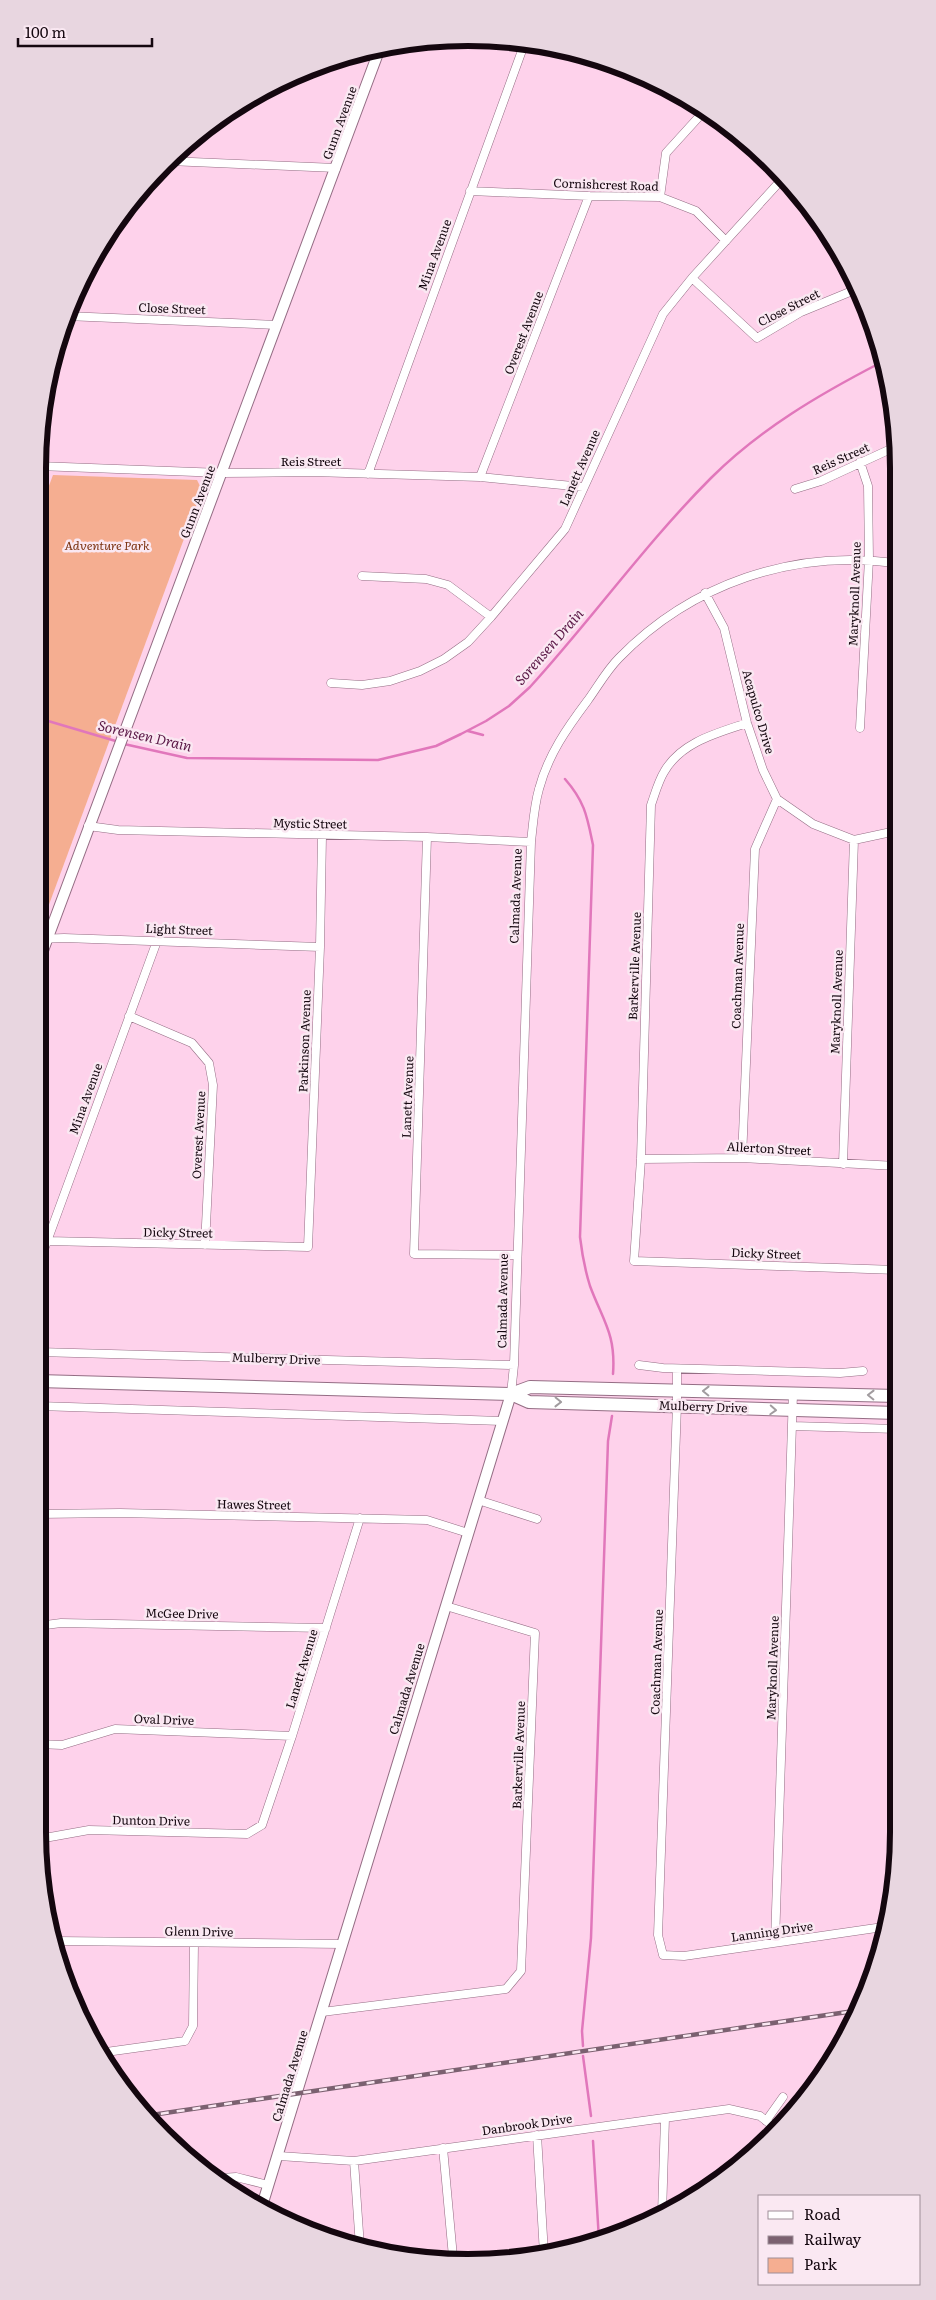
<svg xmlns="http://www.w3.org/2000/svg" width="936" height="2300" viewBox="0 0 936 2300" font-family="Literata,serif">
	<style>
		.green { fill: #f5ae91 }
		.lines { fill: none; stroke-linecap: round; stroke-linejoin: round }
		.stream { stroke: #e177bb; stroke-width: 2.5 }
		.minor-casing { stroke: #946d84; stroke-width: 9 }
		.tertiary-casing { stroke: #946d84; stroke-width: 12 }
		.primary-casing { stroke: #946d84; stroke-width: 14 }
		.minor { stroke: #fff; stroke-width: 8 }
		.tertiary { stroke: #fff; stroke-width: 10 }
		.primary { stroke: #fff; stroke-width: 12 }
		.rail-casing { stroke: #7b6170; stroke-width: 4.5 }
		.rail { stroke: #fae8f2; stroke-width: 2.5; stroke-dasharray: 8; stroke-linecap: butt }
		.oneway { stroke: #a19c9f }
		.labels { text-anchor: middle; stroke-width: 5; stroke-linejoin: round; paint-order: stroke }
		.street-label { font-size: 12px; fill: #14070f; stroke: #fae8f2 }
		.park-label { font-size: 12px; font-style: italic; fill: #7b3210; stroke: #fae8f2 }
		.water-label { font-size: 14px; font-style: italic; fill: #5a1846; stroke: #fae8f2 }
		.rim { fill: none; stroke: #14070f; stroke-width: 6 }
	</style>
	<rect width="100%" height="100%" fill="#fed2eb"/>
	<path class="green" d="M53 475 197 480 202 490 47 910 38 922V515Z"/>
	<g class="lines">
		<path class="stream" d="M38 718 119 742
			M468 731 483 735
			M124 744 187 758 378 760 436 746 461 734 486 721 509 706 530 687C592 619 646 543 711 478 760 429 820 394 880 363
			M565 779C585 802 587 816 593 845L580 1237C582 1254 585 1270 590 1286 603 1321 616 1334 613 1374
			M583 2046 582 2031 591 1938 608 1441 612 1416
			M583 2056 591 2116
			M593 2141 599 2240"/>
		<defs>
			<path id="minor" d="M169 161 336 168
				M470 191 589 196 660 197 696 211 726 241
				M660 197 666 153 706 109
				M692 278 757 338 801 312 857 289
				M66 316 277 325
				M38 466 222 473 313 472 480 477 583 487
				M368 474 524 45
				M480 477 589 196
				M795 489 821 481 895 447
				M362 576 426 579 448 585 491 617
				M705 593 724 628 747 723 763 770 777 799 813 824 854 840 896 831
				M331 683 362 685 390 681 420 671 444 659 468 642 491 617 565 529 663 314 692 278 784 177
				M747 723C717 733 681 742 664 772 658 782 655 794 651 805L641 1159 634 1261 897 1270
				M860 728 869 559 868 486 860 462
				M88 826 118 830 427 837 531 842
				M427 837 414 1254 517 1255
				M38 939 64 938 320 947
				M129 1016 192 1043 209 1063 213 1085 205 1245
				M742 1158 755 849 777 799
				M641 1159 742 1158 897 1166
				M843 1164 854 840
				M47 1241 308 1247 320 947 322 836
				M38 1266 157 941
				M38 1352 514 1365
				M639 1365 663 1368 840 1373 863 1371
				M677 1369V1405L658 1935 663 1955 684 1956 883 1927
				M511 1394 514 1365 531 842C533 825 534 806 539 789 548 755 567 728 588 700 598 686 607 670 619 658 691 584 793 549 895 563
				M38 1406 502 1421
				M792 1426 897 1429
				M478 1500 537 1519
				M38 1514 120 1513 427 1520 468 1533
				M38 1626 61 1623 326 1628
				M38 1744 62 1745 115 1729 292 1736
				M898 1836V1814
				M39 1839 89 1830 247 1834 262 1825 292 1736 360 1518
				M56 1941 342 1944
				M775 1942 793 1394
				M322 2012 506 1989 521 1971 535 1633 446 1606
				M99 2053 185 2041 193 2026 194 1943
				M766 2121 783 2097
				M537 2135 544 2254
				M443 2148 453 2257
				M279 2156 354 2161 729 2109 760 2116 774 2127
				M354 2161 360 2247
				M221 2178 236 2177 268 2185
				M662 2214 665 2118"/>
			<path id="tertiary" d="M38 964 380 48
				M261 2209 511 1394"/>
			<path id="primary" d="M38 1381 511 1394 530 1387 897 1396
				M511 1394 529 1402 897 1413"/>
		</defs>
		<use href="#minor" class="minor-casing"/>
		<use href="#tertiary" class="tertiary-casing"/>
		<use href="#primary" class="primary-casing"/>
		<use href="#minor" class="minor"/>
		<use href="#tertiary" class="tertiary"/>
		<use href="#primary" class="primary"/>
		<defs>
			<path id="rail" d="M145 2116 854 2011"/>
		</defs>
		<use href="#rail" class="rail-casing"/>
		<use href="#rail" class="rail"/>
	</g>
	<defs><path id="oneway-chevron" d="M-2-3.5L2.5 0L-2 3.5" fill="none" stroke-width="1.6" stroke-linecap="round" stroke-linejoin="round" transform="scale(1.25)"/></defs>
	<g class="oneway">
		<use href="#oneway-chevron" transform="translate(706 1391) rotate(-179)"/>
		<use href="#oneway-chevron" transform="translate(871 1395) rotate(-179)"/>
		<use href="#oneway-chevron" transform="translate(558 1402) rotate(1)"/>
		<use href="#oneway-chevron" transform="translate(773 1410) rotate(3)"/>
	</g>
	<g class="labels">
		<g class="street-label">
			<text transform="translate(340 123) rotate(-70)" y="4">Gunn Avenue</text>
			<text transform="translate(606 185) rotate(2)" y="4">Cornishcrest Road</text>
			<text transform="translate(435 255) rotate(-70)" y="4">Mina Avenue</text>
			<text transform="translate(789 308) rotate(-27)" y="4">Close Street</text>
			<text transform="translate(172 309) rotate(2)" y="4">Close Street</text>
			<text transform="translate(524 333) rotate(-69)" y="4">Overest Avenue</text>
			<text transform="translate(841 459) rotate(-24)" y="4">Reis Street</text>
			<text x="311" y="466">Reis Street</text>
			<text transform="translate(580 468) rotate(-66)" y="4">Lanett Avenue</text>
			<text transform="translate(198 502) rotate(-69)" y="4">Gunn Avenue</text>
			<text transform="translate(855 594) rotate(-88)" y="4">Maryknoll Avenue</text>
			<text transform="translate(758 712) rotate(74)" y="4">Acapulco Drive</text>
			<text transform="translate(310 824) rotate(1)" y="4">Mystic Street</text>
			<text transform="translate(516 896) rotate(-88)" y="4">Calmada Avenue</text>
			<text transform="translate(179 930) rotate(2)" y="4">Light Street</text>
			<text transform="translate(635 966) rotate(-88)" y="4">Barkerville Avenue</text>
			<text transform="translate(738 976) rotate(-88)" y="4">Coachman Avenue</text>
			<text transform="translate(837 1002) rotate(-88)" y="4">Maryknoll Avenue</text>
			<text transform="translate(305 1041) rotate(-88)" y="4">Parkinson Avenue</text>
			<text transform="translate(408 1097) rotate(-88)" y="4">Lanett Avenue</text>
			<text transform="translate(86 1099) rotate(-70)" y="4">Mina Avenue</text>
			<text transform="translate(199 1135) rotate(-87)" y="4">Overest Avenue</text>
			<text transform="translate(769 1149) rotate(3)" y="4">Allerton Street</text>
			<text transform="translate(178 1233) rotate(1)" y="4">Dicky Street</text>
			<text transform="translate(766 1254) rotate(2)" y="4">Dicky Street</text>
			<text transform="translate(503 1301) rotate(-89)" y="4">Calmada Avenue</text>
			<text transform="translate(276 1359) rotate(2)" y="4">Mulberry Drive</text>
			<text transform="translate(703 1407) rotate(2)" y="4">Mulberry Drive</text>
			<text transform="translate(254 1505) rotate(1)" y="4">Hawes Street</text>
			<text transform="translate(182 1614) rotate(1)" y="4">McGee Drive</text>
			<text transform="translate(657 1662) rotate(-88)" y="4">Coachman Avenue</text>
			<text transform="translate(773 1668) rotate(-88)" y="4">Maryknoll Avenue</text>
			<text transform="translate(302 1669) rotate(-73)" y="4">Lanett Avenue</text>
			<text transform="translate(407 1689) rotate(-73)" y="4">Calmada Avenue</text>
			<text transform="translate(164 1720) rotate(2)" y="4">Oval Drive</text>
			<text transform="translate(519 1755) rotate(-88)" y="4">Barkerville Avenue</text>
			<text transform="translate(151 1821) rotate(1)" y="4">Dunton Drive</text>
			<text transform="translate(199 1932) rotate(1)" y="4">Glenn Drive</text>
			<text transform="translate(772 1932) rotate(-8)" y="4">Lanning Drive</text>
			<text transform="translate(290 2076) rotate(-73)" y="4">Calmada Avenue</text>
			<text transform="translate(527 2125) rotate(-8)" y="4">Danbrook Drive</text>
		</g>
		<g class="park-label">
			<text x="107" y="550">Adventure Park</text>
		</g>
		<g class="water-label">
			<text transform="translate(549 647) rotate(-49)" y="5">Sorensen Drain</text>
			<text transform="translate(145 736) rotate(13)" y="5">Sorensen Drain</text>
		</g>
	</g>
	<path d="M0 0H936V2300H0ZM468 46H468A422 422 0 0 1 890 468V1832A422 422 0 0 1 468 2254H468A422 422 0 0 1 46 1832V468A422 422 0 0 1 468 46Z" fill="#e8d6e0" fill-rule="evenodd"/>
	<path class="rim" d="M468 46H468A422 422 0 0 1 890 468V1832A422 422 0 0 1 468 2254H468A422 422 0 0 1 46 1832V468A422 422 0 0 1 468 46Z"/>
	<rect x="758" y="2195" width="162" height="90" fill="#fae8f2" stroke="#9e8e97"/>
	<rect x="768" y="2211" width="25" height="8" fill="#ffffff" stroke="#9e8e97"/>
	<text x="804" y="2220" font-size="15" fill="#14070f">Road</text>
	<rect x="768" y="2236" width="25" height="8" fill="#7b6170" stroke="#9e8e97"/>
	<text x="804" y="2245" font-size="15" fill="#14070f">Railway</text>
	<rect x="768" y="2258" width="25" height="15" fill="#f5ae91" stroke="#9e8e97"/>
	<text x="804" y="2270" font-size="15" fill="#14070f">Park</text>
	<path d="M18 38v8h134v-8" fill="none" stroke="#14070f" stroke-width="2.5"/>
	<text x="25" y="38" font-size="15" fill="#14070f" stroke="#fae8f2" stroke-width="4" paint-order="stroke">100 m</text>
</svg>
